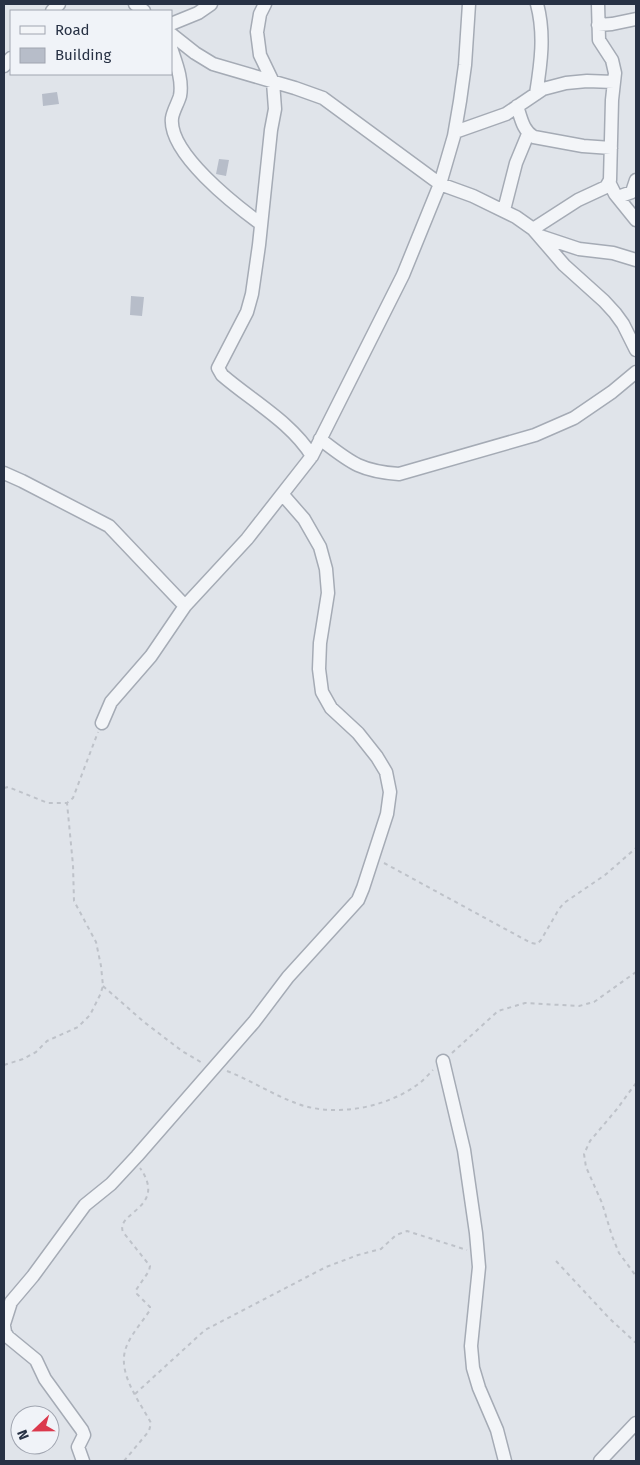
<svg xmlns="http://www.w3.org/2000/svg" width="640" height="1465" viewBox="0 0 640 1465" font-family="'Fira Sans',sans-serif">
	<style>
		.building { fill: #b7bdc9 }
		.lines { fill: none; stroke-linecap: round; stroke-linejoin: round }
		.street-casing { stroke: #a5abb5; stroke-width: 15 }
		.path { stroke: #bec2c9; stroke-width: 2; stroke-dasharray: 4 4; stroke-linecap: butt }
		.street { stroke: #f3f5f8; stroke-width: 12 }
	</style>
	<rect width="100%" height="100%" fill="#e0e4ea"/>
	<path class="building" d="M57 92 59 104 43 106 42 94Z
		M219 159 229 160 226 176 216 174Z
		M131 296 144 297 142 316 130 315Z"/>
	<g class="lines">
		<defs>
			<path id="street" d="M135 4 144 11
				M265 4 260 14 257 32 260 55 273 82 275 109 271 130 259 245 252 294 247 312 218 368 222 375C252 401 291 422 312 456
				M52 11 59 4
				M171 24 198 13 211 4
				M598 25 612 24 636 19
				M171 34 195 53 213 64 295 88 323 98 440 184 473 196 516 217 533 229 564 265 604 301 615 313 623 324 636 350
				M171 48C176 63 183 80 180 96 178 103 173 111 172 118 168 153 235 205 261 224
				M4 66 11 58
				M536 94C541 63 545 34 537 4
				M517 106C521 118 523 131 534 137L583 146 611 148
				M455 132 506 114 543 89 566 83 587 81 614 82
				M609 182 615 194 636 220
				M618 197 632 192 636 180
				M504 210 516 163 528 134
				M533 229 578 200 606 187 610 180 612 100 615 73 612 60 599 40 598 4
				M540 236 579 249 613 253 636 260
				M320 439C350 462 359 471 399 474L535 435 574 418 612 392 636 372
				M4 473 22 481 109 526 185 606
				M102 723 111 702 151 656 185 606 247 539 312 456 403 275 440 184 454 136 460 101 465 65 469 4
				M443 1061 464 1150 476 1233 479 1267 471 1346 473 1368 479 1388 497 1430 505 1461
				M4 1324 11 1302 33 1276 85 1205 111 1184 137 1156 254 1022 288 977 358 900 363 888 387 814 390 792 386 772 377 757 358 733 331 708 322 692 319 669 320 643 328 593 326 569 320 547 304 519 283 495
				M4 1326 5 1332 8 1337 36 1360 45 1379 82 1430 84 1435 78 1447 83 1461
				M600 1461 636 1423"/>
		</defs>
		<use href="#street" class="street-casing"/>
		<path class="path" d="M4 788 8 787 48 803H67L73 798 98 732
			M384 863 531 943 537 944 541 940 559 909 564 903 605 875 636 848
			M103 986 144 1022 182 1051 204 1064
			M452 1053 498 1011 525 1003 579 1006 594 1002 636 972
			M4 1065 23 1059 36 1052 47 1041 78 1027 90 1015 100 995 103 986 101 966 96 942 74 901 73 865 67 803
			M227 1071C250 1080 270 1093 293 1102 330 1118 384 1109 417 1085 423 1081 428 1075 433 1070
			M636 1083 617 1109 590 1141 584 1154 586 1167 602 1203 612 1236 619 1253 636 1276
			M556 1261 609 1318 636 1343
			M135 1394 205 1330 326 1267 358 1255 381 1249 396 1235 407 1231 467 1250
			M124 1461 149 1431 151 1423C139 1400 114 1370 128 1343 133 1332 143 1321 150 1310V1307L137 1294 136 1290 149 1271 150 1266 123 1232C115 1212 168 1208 140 1168"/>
		<use href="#street" class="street"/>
	</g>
	<rect width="640" height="1465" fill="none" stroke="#273144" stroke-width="10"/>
	<rect x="10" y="10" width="162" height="65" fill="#f0f3f8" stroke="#a0a5b0"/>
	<rect x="20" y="26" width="25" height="8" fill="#f3f5f8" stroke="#a0a5b0"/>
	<text x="55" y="35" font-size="15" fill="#273144">Road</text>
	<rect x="20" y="48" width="25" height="15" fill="#b7bdc9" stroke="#a0a5b0"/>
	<text x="55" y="60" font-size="15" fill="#273144">Building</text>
	<g transform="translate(35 1430) rotate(248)"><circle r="24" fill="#f0f3f8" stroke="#a0a5b0"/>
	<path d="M0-4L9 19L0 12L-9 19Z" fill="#db394d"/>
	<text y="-8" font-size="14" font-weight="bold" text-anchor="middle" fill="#273144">N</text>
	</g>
</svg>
